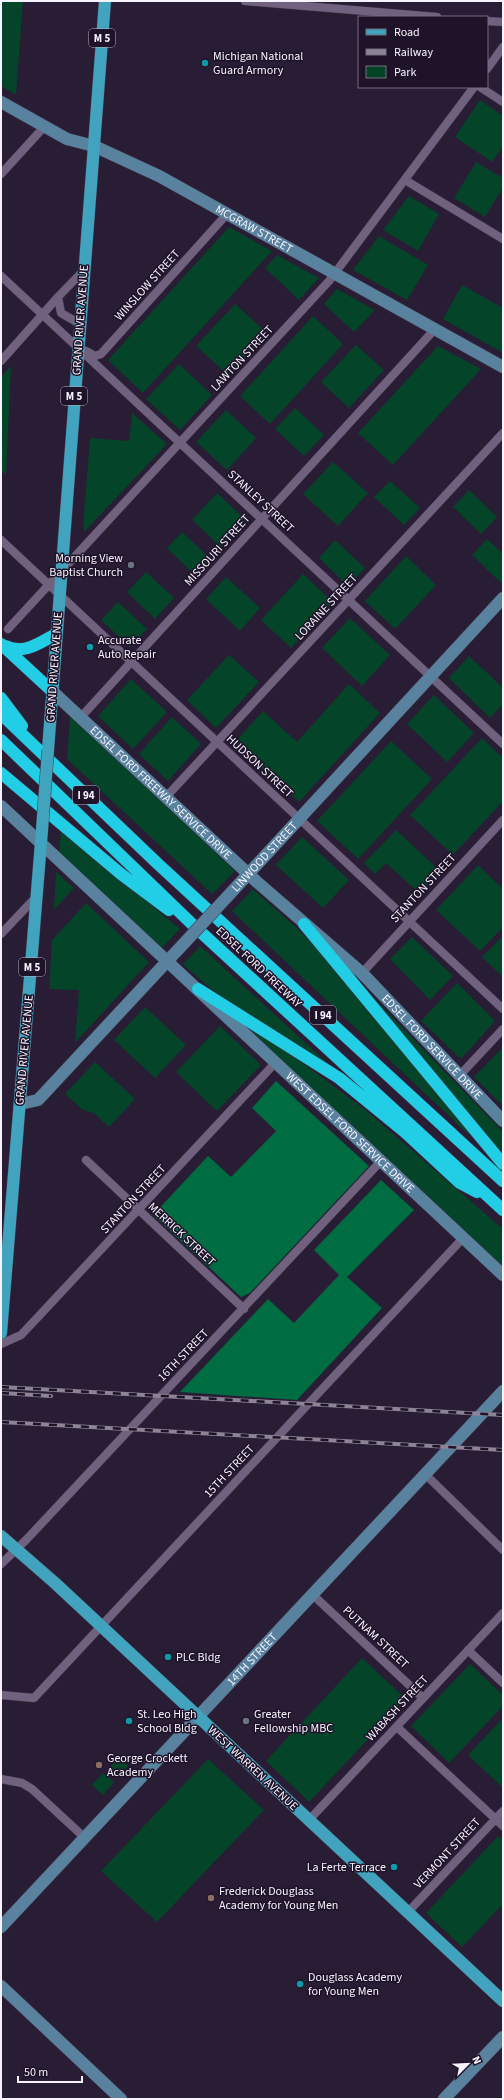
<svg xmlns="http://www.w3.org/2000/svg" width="504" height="2100" viewBox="0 0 504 2100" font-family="'Source Sans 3',sans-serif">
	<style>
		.green { fill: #044429 }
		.forest { fill: #006c42 }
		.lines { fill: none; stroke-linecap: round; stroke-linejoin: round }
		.street-casing { stroke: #443a4e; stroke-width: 9 }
		.secondary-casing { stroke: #443a4e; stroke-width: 13 }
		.primary-casing { stroke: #443a4e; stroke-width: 13 }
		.highway-casing { stroke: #443a4e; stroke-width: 13 }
		.street { stroke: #70627f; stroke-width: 8 }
		.secondary { stroke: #58829e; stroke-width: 12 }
		.primary { stroke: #41a3bd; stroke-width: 12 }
		.highway { stroke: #21cee6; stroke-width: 12 }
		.rail-casing { stroke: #8d8496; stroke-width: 4 }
		.rail { stroke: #1f132a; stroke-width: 2.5; stroke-dasharray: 8; stroke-linecap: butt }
		.secondary-bridge-casing { stroke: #443a4e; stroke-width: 13; stroke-linecap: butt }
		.primary-bridge-casing { stroke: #443a4e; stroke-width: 13; stroke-linecap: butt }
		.secondary-bridge { stroke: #58829e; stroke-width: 12 }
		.primary-bridge { stroke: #41a3bd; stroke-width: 12 }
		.culture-dot { fill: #0f9aa8; stroke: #1f132a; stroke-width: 1.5 }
		.worship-dot { fill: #6b7280; stroke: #1f132a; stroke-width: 1.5 }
		.education-dot { fill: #8d6e63; stroke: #1f132a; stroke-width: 1.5 }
		.labels { text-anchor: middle; stroke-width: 3; stroke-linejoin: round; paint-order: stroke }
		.shield { fill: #1f132a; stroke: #b6b0be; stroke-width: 1 }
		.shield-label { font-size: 11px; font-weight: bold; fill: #f7f3fd }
		.poi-label { font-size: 12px; fill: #f7f3fd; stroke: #1f132a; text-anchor: start }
		.street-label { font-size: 12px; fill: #f7f3fd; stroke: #1f132a }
	</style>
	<rect width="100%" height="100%" fill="#291c35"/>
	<path class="green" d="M1 1H23L16 95 1 86Z
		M480 100 503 116V146L492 162 455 137Z
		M476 162 503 178V187L485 217 454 198Z
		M409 196 439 214 418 251 383 230Z
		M229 227 272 251 143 393 108 360Z
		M379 236 428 265 407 300 353 270Z
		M277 255 319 278 299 300 265 268Z
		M462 285 503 308V353L443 319Z
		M337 289 375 310 354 332 324 304Z
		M235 304 268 334 229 376 196 346Z
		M313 316 343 344 270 424 240 396Z
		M356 345 384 370 349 408 321 382Z
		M438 346 481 369 393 465 358 433Z
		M179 364 212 395 180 430 146 399Z
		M11 366 6 475 1 470V377Z
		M295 408 324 435 304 456 275 429Z
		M226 410 256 438 227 470 196 442Z
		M132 413 167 444 85 531 83 528 90 438 129 441Z
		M333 462 368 493 338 526 303 494Z
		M390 481 420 508 404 525 374 497Z
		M469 490 497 517 481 534 453 507Z
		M217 493 246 520 221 547 192 520Z
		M182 532 211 559 195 575 167 548Z
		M487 539 503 554V581L501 583 472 555Z
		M335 540 365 568 348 586 319 558Z
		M406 556 436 585 395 629 365 601Z
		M146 572 174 598 155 619 127 592Z
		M303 574 333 602 291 648 261 620Z
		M226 577 260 608 240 631 206 599Z
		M118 602 147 629 130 647 101 620Z
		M350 618 390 655 362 686 322 648Z
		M229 655 259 682 216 728 187 700Z
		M469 656 503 688V704L490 718 449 678Z
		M131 679 167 712 133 749 98 716Z
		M349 684 380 713 299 802 234 743 263 711 297 742Z
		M434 695 474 733 447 762 407 724Z
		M70 716 235 871 212 894 67 759Z
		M172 717 201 744 168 781 139 754Z
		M482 738 503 758V801L453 855 410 815Z
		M391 741 432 779 358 859 317 821Z
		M61 830 180 929 162 948 59 853Z
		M396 830 440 871 419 893 386 863 375 874 364 863Z
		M302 837 349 880 323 908 276 865Z
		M478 865 503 889V927L480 951 436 910Z
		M56 872 74 888 54 910Z
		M253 889 300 931 320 953 478 1142 454 1122 455 1121 432 1100 232 911Z
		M86 903 149 962 75 1043 79 990 49 989 52 940Z
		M503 936V977L482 957Z
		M412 937 453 976 430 1000 390 959Z
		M200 946 347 1081C291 1044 231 1010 183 964Z
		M348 971 503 1132V1156Z
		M457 983 495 1021 461 1059 421 1021Z
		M145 1007 186 1045 155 1078 114 1040Z
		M245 1024 292 1055 363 1108 503 1229V1267L244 1026Z
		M220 1026 261 1065 217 1111 176 1072Z
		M503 1047V1106L474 1077Z
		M95 1062 135 1099 109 1127 94 1113 83 1110 65 1094Z
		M362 1658 406 1699 309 1802 266 1761Z
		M470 1664 503 1695V1706L449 1763 411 1726Z
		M503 1718V1788L468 1755Z
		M119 1757 128 1766 116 1778 108 1770Z
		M208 1759 264 1810 157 1922 101 1871Z
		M103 1773 114 1782 103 1795 92 1785Z
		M498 1836 503 1840V1904L462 1947 426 1913Z"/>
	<path class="forest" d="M276 1081 369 1166 250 1293 241 1297 153 1215 208 1156 231 1177 276 1131 252 1108Z
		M381 1180 414 1210 347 1277 382 1308 297 1400 180 1392 268 1299 294 1323 339 1275 314 1250Z"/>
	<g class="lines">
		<defs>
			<path id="street" d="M245 1 437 17
				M487 21 503 22
				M487 69 503 47
				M480 87 503 102
				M1 174 44 127
				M405 180 503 239
				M1 276 503 744
				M80 324 61 313 58 297 84 270
				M86 351 95 356 101 354 227 214
				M1 361 58 297
				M1 540 503 1009
				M8 629 329 281 474 87
				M81 717 435 329
				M166 797 503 433
				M1 934 37 896
				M362 973 503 820
				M460 1075 503 1029
				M86 1160 244 1309
				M1 1344 21 1335 38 1317 276 1062
				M425 1474 503 1550
				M1 1564 26 1540 381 1161
				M313 1595 423 1698
				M468 1650 503 1683
				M1 1695 34 1698 464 1237
				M397 1727 503 1826
				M1 1779 22 1783 32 1789 85 1838
				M309 1820 503 1613
				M408 1912 503 1811"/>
			<g id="secondary">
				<path id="s1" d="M1 102 67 139 94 146 159 176 503 367"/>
				<path id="s2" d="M52 691 257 882 362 973 503 1121"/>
				<path id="s3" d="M1 806 503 1275"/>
				<path id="s4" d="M227 897 503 598"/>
				<path d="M20 1104 38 1100 173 955"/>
				<path id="s5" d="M1 1927 503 1391"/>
				<path d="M1 1986 121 2099"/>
				<path d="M444 2099 503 2037"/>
			</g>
			<path id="primary" d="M48 750 105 1
				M1 1333 42 830
				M1 1536 55 1583 503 2001"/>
			<path id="highway" d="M1 644 52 691
				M5 646C25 655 39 643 56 634
				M1 698 22 726
				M1 714 158 864 503 1181
				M1 740 192 924 503 1210
				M1 773 121 874 169 910
				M304 924 503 1164
				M198 989 339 1078 405 1132 460 1183 477 1192"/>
		</defs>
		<use href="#street" class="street-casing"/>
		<use href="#secondary" class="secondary-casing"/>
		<use href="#primary" class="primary-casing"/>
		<use href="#highway" class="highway-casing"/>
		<use href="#street" class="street"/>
		<use href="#secondary" class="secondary"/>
		<use href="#primary" class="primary"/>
		<use href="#highway" class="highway"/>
		<defs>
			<path id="rail" d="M1 1387 503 1415
				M1 1393 51 1396
				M1 1422 503 1450"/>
		</defs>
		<use href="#rail" class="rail-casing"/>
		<use href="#rail" class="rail"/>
		<defs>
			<path id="secondary-bridge" d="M175 953 227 897"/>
			<path id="primary-bridge" d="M42 830 48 750"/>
		</defs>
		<use href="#secondary-bridge" class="secondary-bridge-casing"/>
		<use href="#primary-bridge" class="primary-bridge-casing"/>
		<use href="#secondary-bridge" class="secondary-bridge"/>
		<use href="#primary-bridge" class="primary-bridge"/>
	</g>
	<g class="culture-dot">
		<circle cx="205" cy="63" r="4"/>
		<circle cx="90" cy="647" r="4"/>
		<circle cx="168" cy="1657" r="4"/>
		<circle cx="129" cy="1721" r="4"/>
		<circle cx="394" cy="1867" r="4"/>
		<circle cx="300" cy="1984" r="4"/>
	</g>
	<g class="worship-dot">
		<circle cx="131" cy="565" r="4"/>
		<circle cx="246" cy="1721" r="4"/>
	</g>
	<g class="education-dot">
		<circle cx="99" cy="1765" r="4"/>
		<circle cx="211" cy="1898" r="4"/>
	</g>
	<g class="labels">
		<g class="shield">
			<rect x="89" y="29" width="26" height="18" rx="3"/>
			<rect x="61" y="387" width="26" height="18" rx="3"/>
			<rect x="73" y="786" width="26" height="18" rx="3"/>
			<rect x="19" y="958" width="26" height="18" rx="3"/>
			<rect x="310" y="1006" width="26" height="18" rx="3"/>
		</g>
		<g class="shield-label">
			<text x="102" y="42">M 5</text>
			<text x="74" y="400">M 5</text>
			<text x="86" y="799">I 94</text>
			<text x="32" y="971">M 5</text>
			<text x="323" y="1019">I 94</text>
		</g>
		<g class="poi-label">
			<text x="213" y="60">Michigan National<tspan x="213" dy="14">Guard Armory</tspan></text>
			<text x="123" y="562" text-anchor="end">Morning View<tspan x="123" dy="14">Baptist Church</tspan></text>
			<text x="98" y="644">Accurate<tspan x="98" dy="14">Auto Repair</tspan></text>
			<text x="176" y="1661">PLC Bldg</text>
			<text x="137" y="1718">St. Leo High<tspan x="137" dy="14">School Bldg</tspan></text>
			<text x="254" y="1718">Greater<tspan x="254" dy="14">Fellowship MBC</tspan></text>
			<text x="107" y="1762">George Crockett<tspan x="107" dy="14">Academy</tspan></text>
			<text x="386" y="1871" text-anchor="end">La Ferte Terrace</text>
			<text x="219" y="1895">Frederick Douglass<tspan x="219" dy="14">Academy for Young Men</tspan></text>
			<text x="308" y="1981">Douglass Academy<tspan x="308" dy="14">for Young Men</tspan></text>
		</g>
		<g class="street-label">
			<text dy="4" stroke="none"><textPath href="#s1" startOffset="284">MCGRAW STREET</textPath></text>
			<text transform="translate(147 285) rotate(-48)" y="4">WINSLOW STREET</text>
			<text transform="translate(80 320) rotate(-86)" y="4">GRAND RIVER AVENUE</text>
			<text transform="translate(242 358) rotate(-47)" y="4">LAWTON STREET</text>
			<text transform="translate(261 501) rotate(43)" y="4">STANLEY STREET</text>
			<text transform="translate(217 550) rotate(-48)" y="4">MISSOURI STREET</text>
			<text transform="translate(326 607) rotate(-47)" y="4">LORAINE STREET</text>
			<text transform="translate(54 667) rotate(-86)" y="4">GRAND RIVER AVENUE</text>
			<text transform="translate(260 766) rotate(43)" y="4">HUDSON STREET</text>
			<text dy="4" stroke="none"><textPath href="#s2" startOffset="149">EDSEL FORD FREEWAY SERVICE DRIVE</textPath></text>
			<text dy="4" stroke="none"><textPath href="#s4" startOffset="55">LINWOOD STREET</textPath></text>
			<text transform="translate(423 888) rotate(-47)" y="4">STANTON STREET</text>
			<text transform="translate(259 967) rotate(43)" y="4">EDSEL FORD FREEWAY</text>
			<text dy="4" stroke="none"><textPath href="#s2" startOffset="521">EDSEL FORD SERVICE DRIVE</textPath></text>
			<text transform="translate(24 1050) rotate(-85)" y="4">GRAND RIVER AVENUE</text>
			<text dy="4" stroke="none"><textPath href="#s3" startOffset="478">WEST EDSEL FORD SERVICE DRIVE</textPath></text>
			<text transform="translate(133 1199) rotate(-47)" y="4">STANTON STREET</text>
			<text transform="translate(182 1234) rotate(43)" y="4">MERRICK STREET</text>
			<text transform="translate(183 1355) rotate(-46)" y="4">16TH STREET</text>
			<text transform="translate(229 1471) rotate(-47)" y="4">15TH STREET</text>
			<text transform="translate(376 1637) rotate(43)" y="4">PUTNAM STREET</text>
			<text dy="4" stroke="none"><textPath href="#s5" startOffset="367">14TH STREET</textPath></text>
			<text transform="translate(397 1708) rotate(-47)" y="4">WABASH STREET</text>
			<text transform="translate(253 1768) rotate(43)" y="4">WEST WARREN AVENUE</text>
			<text transform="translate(447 1853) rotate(-47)" y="4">VERMONT STREET</text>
		</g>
	</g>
	<rect width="504" height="2100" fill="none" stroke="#f7f3fd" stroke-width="4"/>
	<rect x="358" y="16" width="130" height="72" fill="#1f132a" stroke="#756d7e"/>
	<rect x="366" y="29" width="20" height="6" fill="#41a3bd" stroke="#756d7e"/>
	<text x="394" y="36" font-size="12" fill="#f7f3fd">Road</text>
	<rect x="366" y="49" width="20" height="6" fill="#8d8496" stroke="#756d7e"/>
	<text x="394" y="56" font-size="12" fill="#f7f3fd">Railway</text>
	<rect x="366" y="66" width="20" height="12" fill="#044429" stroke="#756d7e"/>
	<text x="394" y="76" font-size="12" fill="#f7f3fd">Park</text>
	<g transform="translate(468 2064) rotate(66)" stroke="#1f132a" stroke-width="3" paint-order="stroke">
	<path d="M0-3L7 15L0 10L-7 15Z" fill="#f7f3fd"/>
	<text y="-6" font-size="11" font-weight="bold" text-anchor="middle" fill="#f7f3fd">N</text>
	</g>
	<path d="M18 2076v6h64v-6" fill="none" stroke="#f7f3fd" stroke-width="2"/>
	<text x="24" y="2076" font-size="12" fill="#f7f3fd" stroke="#1f132a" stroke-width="3" paint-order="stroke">50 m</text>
</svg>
